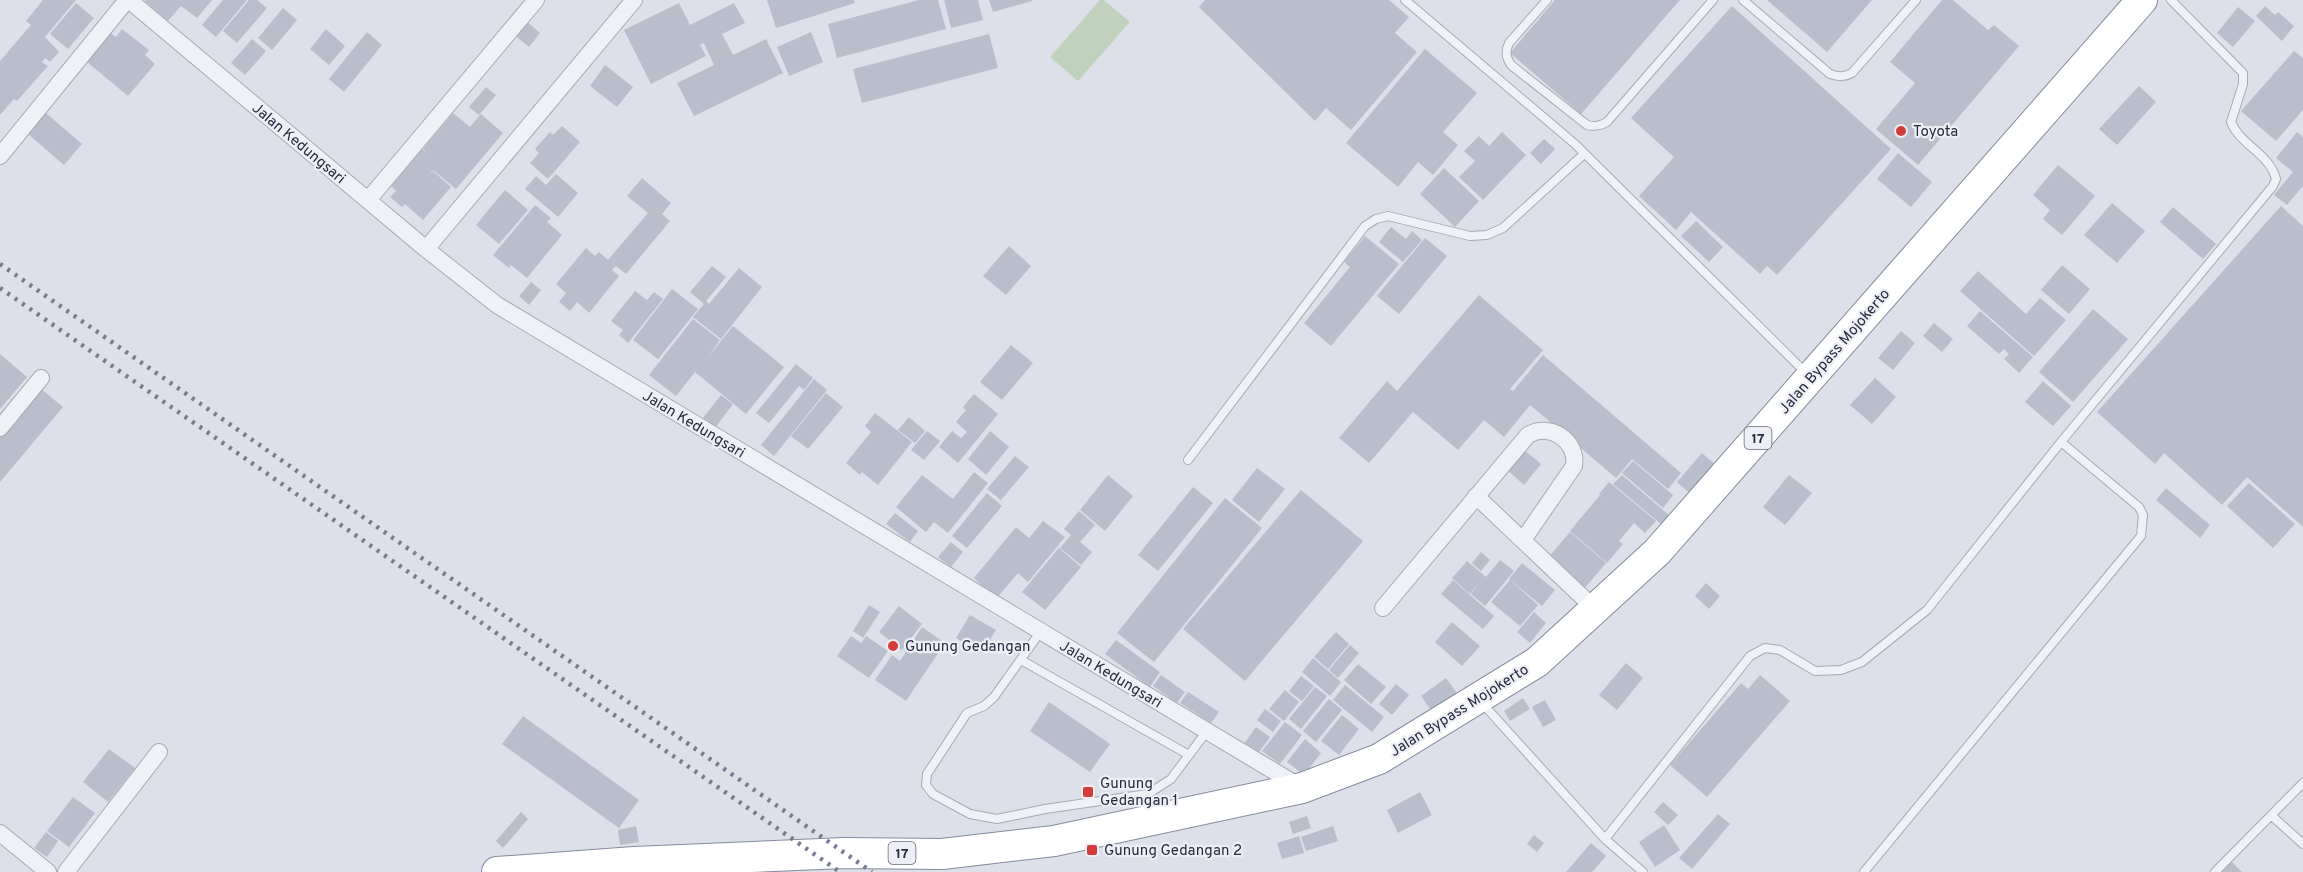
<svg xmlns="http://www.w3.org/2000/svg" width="2303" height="872" viewBox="0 0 2303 872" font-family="Overpass,sans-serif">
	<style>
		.green { fill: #c0d2be }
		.building { fill: #babecb }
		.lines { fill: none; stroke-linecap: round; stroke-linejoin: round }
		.lane-casing { stroke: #a6aab5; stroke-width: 10 }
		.street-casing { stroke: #a6aab5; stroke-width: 18 }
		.highway-casing { stroke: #848b9f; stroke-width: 32 }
		.lane { stroke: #f0f1f6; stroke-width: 8 }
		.street { stroke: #f0f1f6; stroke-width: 16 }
		.highway { stroke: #fff; stroke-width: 30 }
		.rail { stroke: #767c92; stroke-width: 4.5; stroke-dasharray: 3 6; stroke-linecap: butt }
		.poi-dot { fill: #d33c3c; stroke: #edeff5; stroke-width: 2 }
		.labels { text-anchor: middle; stroke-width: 4.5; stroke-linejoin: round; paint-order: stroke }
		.shield { fill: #edeff5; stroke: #626676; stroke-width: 1.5 }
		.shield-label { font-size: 14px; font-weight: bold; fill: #262b3f }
		.poi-label { font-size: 15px; fill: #262b3f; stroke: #edeff5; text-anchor: start }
		.street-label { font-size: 15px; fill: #262b3f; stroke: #edeff5 }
	</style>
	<rect width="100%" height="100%" fill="#dde0e8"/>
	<path class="green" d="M1100 0H1104L1130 22 1078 81 1050 57Z"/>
	<path class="building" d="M43 0H76L45 37 59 52 50 62 45 58 42 62 48 66 17 101 14 99 0 115V61L31 25 26 21Z
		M146 0H212L197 18 181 6 168 21 145 1Z
		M223 0H247L216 37 202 25Z
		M249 0H257L267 8 237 43 223 31Z
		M767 0H854L855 3 776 28Z
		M919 0H938L946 29 837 58 828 24Z
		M944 0H978L983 20 951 28Z
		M989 0H1032V1L993 12Z
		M1205 0H1389L1409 17 1395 33 1417 52 1351 130 1326 108 1315 121 1199 7Z
		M1555 0H1680L1581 114 1510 53Z
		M1767 0H1872L1827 52Z
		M1942 0H1953L1988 30 1994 25 2019 46 1918 165 1876 129 1915 83 1890 62Z
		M76 3 94 18 68 49 50 34Z
		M679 3 690 25 734 3 745 23 722 34 733 55 766 39 783 73 694 116 677 83 714 65 704 43 700 45 706 56 651 84 624 30Z
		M1732 6 1891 149 1777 275 1767 266 1760 274 1691 212 1676 230 1639 196 1674 157 1631 118Z
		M2265 6 2275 15 2278 12 2294 26 2282 41 2256 16Z
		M2238 7 2255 21 2233 47 2217 33Z
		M283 8 297 20 272 50 258 38Z
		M525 20 540 33 529 47 513 34Z
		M122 29 149 50 145 55 155 64 128 96 87 62 110 33 116 37Z
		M326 29 345 46 329 65 310 49Z
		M367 32 382 45 344 92 329 79Z
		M811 32 823 62 789 76 777 47Z
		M989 34 998 68 862 103 853 69Z
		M252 39 266 51 245 75 231 63Z
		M1425 49 1477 93 1443 132 1458 145 1433 175 1418 162 1398 187 1346 143Z
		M2294 51 2303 58V110L2276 141 2241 111Z
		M605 65 633 87 617 107 590 86Z
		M2139 86 2156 102 2117 145 2099 129Z
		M486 87 496 95 479 115 469 107Z
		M46 113 82 144 64 165 28 134Z
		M453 113 470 127 481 114 503 133 456 189 433 170 428 176 433 171 451 187 423 220 405 204 402 207 390 197 396 191 391 186 422 149 430 156 423 149Z
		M562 126 580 142 548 179 530 163 539 153 535 149 550 132 553 135Z
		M1502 132 1526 155 1483 200 1459 177 1475 161 1464 151 1479 136 1489 146Z
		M2297 132 2303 137V186L2287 205 2274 195 2293 172 2276 158Z
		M1544 139 1555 149 1541 164 1530 153Z
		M1898 153 1932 182 1911 207 1877 179Z
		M2058 165 2095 196 2062 235 2043 219 2050 210 2033 195Z
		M1444 168 1479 201 1455 227 1420 194Z
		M556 174 578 193 558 217 525 189 536 176 546 185Z
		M642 178 671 203 662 214 670 221 626 274 616 266 612 270 619 276 589 313 577 302 570 311 559 302 566 293 556 284 586 248 595 256 599 252 608 260 648 213 627 196Z
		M505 190 528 210 499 244 476 225Z
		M2112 203 2145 231 2117 263 2084 235Z
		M535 205 551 218 547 222 562 235 527 278 511 265 509 268 493 255Z
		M2281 206 2303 226V527L2247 477 2222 505 2164 453 2155 464 2097 412Z
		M2173 207 2216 244 2203 259 2160 222Z
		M1696 221 1723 247 1709 262 1681 236Z
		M1391 227 1406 239 1412 231 1422 240 1403 262 1379 242Z
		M1365 236 1399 264 1331 346 1304 323 1350 267 1344 262Z
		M1425 238 1447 256 1399 314 1377 296Z
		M1009 246 1031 266 1006 295 983 276Z
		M2062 265 2090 289 2069 314 2041 290Z
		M712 266 726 277 706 301 709 304 739 268 762 287 721 339 693 317 704 304 690 292Z
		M1978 271 2026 314 2040 298 2066 320 2034 356 1960 291Z
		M531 282 541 290 529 305 519 296Z
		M672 289 698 309 658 359 633 340Z
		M635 291 647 300 654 292 663 299 628 343 619 335 623 330 611 321Z
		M1479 295 1543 350 1510 389 1513 391 1543 355 1681 473 1668 489 1632 459 1616 478 1530 405 1504 437 1484 420 1458 450 1413 412 1369 463 1339 438 1387 381 1397 391Z
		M2093 309 2128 339 2073 402 2039 372Z
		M1980 311 2033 357 2019 373 2004 359 2009 354 2004 349 1999 354 1967 326Z
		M693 319 720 340 708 357 733 326 784 367 746 414 695 372 676 396 649 375Z
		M1934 323 1953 339 1942 352 1923 336Z
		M1901 331 1915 343 1893 370 1878 358Z
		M1011 345 1033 363 1002 400 980 382Z
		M0 354 27 377 0 409Z
		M796 364 813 378 804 390 799 386 769 423 756 413Z
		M1875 378 1896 397 1872 424 1850 405Z
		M814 379 827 390 774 456 761 445Z
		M2043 381 2071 406 2053 426 2025 402Z
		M40 388 63 407 0 482V436Z
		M826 393 843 407 808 449 791 436Z
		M974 394 998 414 958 463 939 447 952 431 961 438 967 432 956 422 966 410 963 407Z
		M721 395 733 404 715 428 703 418Z
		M875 413 912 442 878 485 862 472 860 475 846 463 871 432 865 426Z
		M909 417 925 431 915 443 898 430Z
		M927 431 940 441 924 460 911 450Z
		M990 431 1009 447 986 475 968 459Z
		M1523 449 1541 464 1524 485 1506 469Z
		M1702 453 1717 466 1692 495 1677 482Z
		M1015 456 1029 467 1001 500 987 489Z
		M1633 461 1673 495 1663 508 1622 473Z
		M1257 468 1285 489 1259 522 1232 500Z
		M974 472 988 483 948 533 934 522 926 532 896 507 922 475 953 499Z
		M1108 475 1133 496 1105 531 1080 510Z
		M1622 475 1669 515 1661 524 1613 484Z
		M1789 475 1812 493 1785 525 1763 507Z
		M1609 482 1656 521 1645 533 1634 523 1619 541 1623 544 1607 563 1570 531 1600 495 1613 505 1599 494Z
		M2249 483 2295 524 2273 548 2227 506Z
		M1193 487 1213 503 1158 571 1138 555Z
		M2166 488 2210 525 2200 538 2156 500Z
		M1301 490 1363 541 1245 681 1183 629Z
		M987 493 1002 506 967 548 952 536Z
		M1225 498 1262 528 1154 662 1117 633Z
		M1079 511 1095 525 1080 542 1092 552 1081 565 1060 548 1071 535 1064 529Z
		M895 513 918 531 910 542 886 524Z
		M1043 521 1065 537 1028 582 1018 573 996 599 974 578 1016 527 1029 538Z
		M1570 532 1606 563 1583 590 1547 559Z
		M951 542 963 552 951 567 938 557Z
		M1059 548 1081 567 1045 610 1022 592Z
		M1481 552 1490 560 1481 571 1472 563Z
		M1500 560 1514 571 1485 606 1471 594 1479 583 1470 594 1452 578 1467 561 1486 577Z
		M1522 563 1555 590 1542 606 1509 579Z
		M1453 580 1494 616 1483 629 1441 594Z
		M1510 580 1538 605 1520 626 1491 602Z
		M1706 583 1720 596 1709 609 1695 596Z
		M869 605 880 612 863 638 853 631Z
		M899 606 922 624 902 650 879 632Z
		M1534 612 1546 623 1530 643 1517 632Z
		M970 615 996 630 982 653 956 638Z
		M1452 622 1480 646 1462 666 1435 642Z
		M922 627 945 643 906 701 875 680 892 655 900 661Z
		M1336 632 1349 644 1328 669 1314 657Z
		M851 636 861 643 866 636 888 651 869 678 837 656Z
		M1116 640 1160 672 1150 687 1105 654Z
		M1350 645 1359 653 1338 678 1329 670Z
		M1313 658 1341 682 1330 696 1302 672Z
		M1626 663 1643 678 1617 710 1599 695Z
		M1358 664 1386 687 1371 704 1344 680Z
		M1161 675 1185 692 1177 703 1153 686Z
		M1760 675 1790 701 1707 797 1670 765 1741 683 1748 689Z
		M1301 676 1314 686 1302 701 1289 691Z
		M1446 678 1459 696 1434 714 1421 696Z
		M1396 684 1409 695 1392 715 1379 704Z
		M1345 685 1384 717 1372 732 1333 700Z
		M1315 687 1327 696 1301 729 1289 719Z
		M1285 690 1299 702 1284 721 1269 709Z
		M1188 692 1219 712 1211 723 1180 703Z
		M1523 698 1530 709 1510 721 1504 711Z
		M1329 699 1342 710 1316 742 1303 731Z
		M1545 700 1556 720 1543 727 1532 707Z
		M1049 702 1110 744 1090 772 1030 731Z
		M1265 709 1281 721 1273 732 1257 720Z
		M1342 715 1359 729 1339 755 1321 741Z
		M523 716 639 800 619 828 502 744Z
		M1285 722 1302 735 1280 764 1262 751Z
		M1256 727 1270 737 1257 755 1243 745Z
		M1305 739 1321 753 1304 775 1287 762Z
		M109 749 135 768 108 802 83 782Z
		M1420 792 1432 815 1398 833 1387 810Z
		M73 797 95 813 69 847 47 831Z
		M1663 802 1678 815 1668 825 1654 812Z
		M521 812 528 819 503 848 496 841Z
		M1718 814 1730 824 1692 869 1679 858Z
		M1307 816 1311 828 1293 834 1289 822Z
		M1664 825 1680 850 1655 867 1639 842Z
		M636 826 639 842 620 845 618 830Z
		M1333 826 1338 841 1306 851 1301 837Z
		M46 832 58 841 47 857 34 848Z
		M1534 835 1544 843 1537 852 1527 844Z
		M1299 836 1304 853 1282 859 1277 843Z
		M1591 843 1606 856 1592 872H1566Z
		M2231 861 2242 872H2221Z"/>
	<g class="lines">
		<defs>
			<path id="lane" d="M1405 0 1575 144 1806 373
				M1547 0 1509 43C1505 52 1506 57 1511 65L1587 125C1595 127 1600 126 1607 122L1713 0
				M1743 0 1830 74C1839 77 1844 77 1852 73L1916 0
				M1188 460 1365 226 1376 219 1388 216 1470 236 1487 235 1503 228 1584 154
				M1041 631 994 697 984 706 967 713 927 774 926 785 933 794 970 814 997 819 1045 809 1148 794 1171 779 1207 731
				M1021 660 1189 755
				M1482 703 1605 839 1643 872
				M2272 816 2303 844
				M1605 839 1750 656 1765 648 1780 650 1815 671 1841 670 1862 662 1927 610 2061 442 2273 186 2276 179C2270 154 2240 145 2231 122L2243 84V73L2171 0
				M1864 872 2141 536 2143 515 2139 507 2061 442
				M2215 872 2303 783"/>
			<path id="street" d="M129 0 426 249 497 305 1302 788
				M0 156 127 0
				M368 200 536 0
				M426 249 634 0
				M0 428 41 378
				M1476 496 1594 608
				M1383 608 1528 435C1550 422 1578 441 1574 466L1523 540
				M0 833 48 872
				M66 872 159 752"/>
			<path id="highway" d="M497 872 634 862 844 853 942 854 1054 841 1302 788 1379 759 1537 662 1657 552 2142 0"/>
		</defs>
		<use href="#lane" class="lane-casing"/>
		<use href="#street" class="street-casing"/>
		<use href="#highway" class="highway-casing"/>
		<use href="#lane" class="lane"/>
		<use href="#street" class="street"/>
		<use href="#highway" class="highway"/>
		<path class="rail" d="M0 264 872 872
			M0 288 840 872"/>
	</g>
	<g class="poi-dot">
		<circle cx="1901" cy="131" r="6"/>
		<circle cx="893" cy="646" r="6"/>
		<rect x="1082" y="786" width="12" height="12" rx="3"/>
		<rect x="1086" y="844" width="12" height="12" rx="3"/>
	</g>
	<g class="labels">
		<g class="shield">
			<rect x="1744.5" y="427" width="27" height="22" rx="4.5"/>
			<rect x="888.5" y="842" width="27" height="22" rx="4.5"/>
		</g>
		<g class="shield-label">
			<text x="1758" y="443">17</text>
			<text x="902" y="858">17</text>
		</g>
		<g class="poi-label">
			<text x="1913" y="136">Toyota</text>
			<text x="905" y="651">Gunung Gedangan</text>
			<text x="1100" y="788">Gunung<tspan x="1100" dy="17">Gedangan 1</tspan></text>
			<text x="1104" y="855">Gunung Gedangan 2</text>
		</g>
		<g class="street-label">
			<text transform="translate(299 143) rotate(40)" y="5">Jalan Kedungsari</text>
			<text transform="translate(1834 351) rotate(-49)" y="5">Jalan Bypass Mojokerto</text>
			<text transform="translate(694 424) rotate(31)" y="5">Jalan Kedungsari</text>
			<text transform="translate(1111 674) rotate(31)" y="5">Jalan Kedungsari</text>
			<text transform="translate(1459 710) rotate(-32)" y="5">Jalan Bypass Mojokerto</text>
		</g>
	</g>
</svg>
